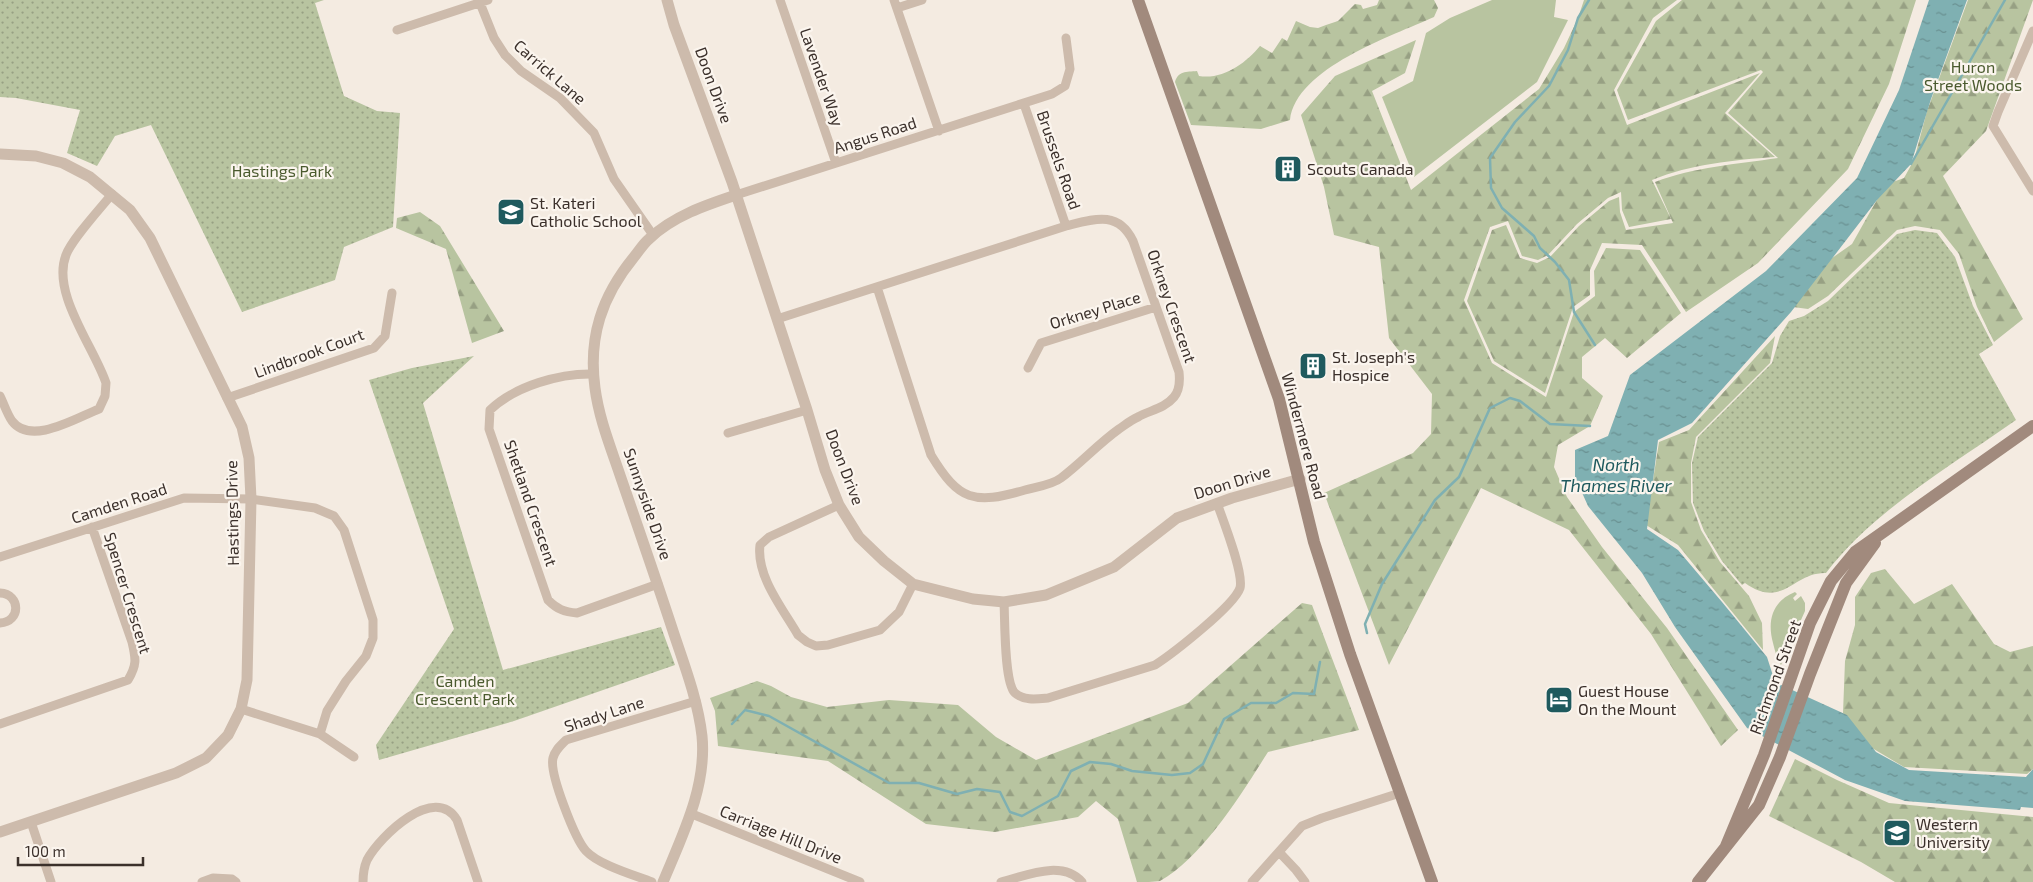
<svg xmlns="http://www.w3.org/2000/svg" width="2033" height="882" viewBox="0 0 2033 882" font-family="'Exo 2',sans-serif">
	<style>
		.grass { fill: #b8c4a0 }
		.forest { fill: url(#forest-firs) }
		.park { fill: url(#park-dots) }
		.water { fill: url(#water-ripples) }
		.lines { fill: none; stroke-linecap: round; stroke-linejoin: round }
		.stream { stroke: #7fb0b2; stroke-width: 2.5 }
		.minor { stroke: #cdbbac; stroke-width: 9 }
		.tertiary { stroke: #cdbbac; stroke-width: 11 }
		.secondary { stroke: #a18a7d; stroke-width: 12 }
		.labels { text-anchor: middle; stroke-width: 4.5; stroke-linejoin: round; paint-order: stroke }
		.park-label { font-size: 16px; fill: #4a5a2e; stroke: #fbf5ee }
		.street-label { font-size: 16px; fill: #3b302b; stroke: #fbf5ee }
		.poi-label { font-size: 16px; fill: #3b302b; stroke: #fbf5ee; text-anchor: start }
		.water-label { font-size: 18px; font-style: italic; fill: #1f5a5e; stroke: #fbf5ee }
	</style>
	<defs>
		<pattern id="forest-firs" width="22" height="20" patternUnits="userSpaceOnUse" patternTransform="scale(1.25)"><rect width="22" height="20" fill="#b8c4a0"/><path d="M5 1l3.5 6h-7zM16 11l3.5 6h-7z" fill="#97a083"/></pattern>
		<pattern id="park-dots" width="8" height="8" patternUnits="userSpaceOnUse" patternTransform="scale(1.25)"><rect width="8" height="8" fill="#b8c4a0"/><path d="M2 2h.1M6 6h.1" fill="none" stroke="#97a083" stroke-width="1.8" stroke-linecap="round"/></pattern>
		<pattern id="water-ripples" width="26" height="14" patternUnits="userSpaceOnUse" patternTransform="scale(1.25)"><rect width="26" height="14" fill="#7fb0b2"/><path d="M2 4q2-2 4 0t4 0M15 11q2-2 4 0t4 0" fill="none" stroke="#699091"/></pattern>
	</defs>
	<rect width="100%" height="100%" fill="#f4ebe1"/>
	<path class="grass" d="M1492 0H1556L1554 17 1568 20 1537 82 1414 177 1382 97 1413 81 1426 33 1450 18Z
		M1795 592 1797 594 1793 598 1795 601 1801 596 1805 603V611L1781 665C1777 659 1775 651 1773 643 1767 621 1772 601 1795 592Z"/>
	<path class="forest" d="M1379 0H1434L1438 8 1434 17C1392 36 1296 68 1290 120L1261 129 1191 125 1175 82C1178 71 1186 72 1197 71L1199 76C1223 80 1246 63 1260 46L1272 53 1282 38 1287 41 1296 21 1310 27 1318 28 1326 25 1338 21 1355 4 1361 5 1363 9 1377 5Z
		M1584 0H1677L1653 18 1614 90 1627 125 1760 73 1725 113 1775 157C1734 160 1691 164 1652 180L1671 219 1629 227 1622 210 1621 192 1608 198 1577 224 1548 255 1538 260 1522 256 1508 221 1490 227 1464 300 1492 363 1546 397 1574 312 1595 296 1594 271 1606 248 1640 250 1681 313 1627 358 1605 338 1582 357V378L1603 396 1590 426 1558 445 1554 467 1567 497 1602 547 1667 628 1738 730 1721 746 1651 634 1569 530 1481 488 1389 665 1324 493 1413 453 1431 434 1432 394 1389 338 1379 247 1334 235 1324 187 1301 115 1335 76 1416 40 1405 73 1372 91 1411 190 1539 89 1564 48 1578 18Z
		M1682 0H1916L1889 84 1848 169 1758 263 1686 312 1642 245 1602 243 1590 270V295L1573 307 1545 393 1494 361 1467 301 1492 230 1506 225 1520 258 1537 263 1550 257 1579 226 1609 201 1619 197 1620 212 1626 230 1673 223 1655 182C1694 167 1737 164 1778 158L1728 113 1763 72 1761 70 1628 120 1617 90 1656 21Z
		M1968 0H2033L1986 131 1943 176 2023 319 1994 342 1977 307 1959 254 1940 230 1915 226 1897 230 1828 296 1808 309 1793 307 1825 263 1852 244 1879 196 1890 183 1904 178 1914 160 1927 111Z
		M420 212 440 226 504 331 472 343 446 249 396 228 397 218Z
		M1775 336 1770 363 1696 437 1691 463V502L1701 530 1720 562 1749 596 1762 623 1763 650 1678 545 1646 525 1659 442 1689 430Z
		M1885 569 1914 604 1952 584 1994 644 2010 652 2033 646V769L2027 774 1904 767 1872 748 1843 713 1845 661 1855 625V597L1871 573Z
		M1302 603 1312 605 1359 730 1268 752C1242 793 1203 857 1160 881 1154 882 1144 882 1137 882L1118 819 1096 801 1078 817 995 832 926 824 828 761 718 746 715 711 710 698 757 681 771 686 791 697 827 707 889 700 958 705 996 737 1036 760 1188 703Z
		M1795 759 1837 780 1889 803 2033 817V882H1895L1861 862 1769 816Z"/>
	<path class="park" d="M0 0H324L315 3 344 96 377 111 400 113 393 227 344 247 335 280 242 312 151 125 115 136 97 166 67 153 80 110 16 98 0 97Z
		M1915 230 1937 233 1955 257 1973 306 1993 345 1979 354 2016 420C1951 466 1874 510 1826 573 1793 572 1783 610 1745 583L1742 585 1722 561 1704 531 1693 503 1692 463 1698 437 1772 363 1780 336 1789 321 1804 316 1828 301 1897 234Z
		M474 356 423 403 503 670 661 627 675 665 514 721 379 760 376 745 454 629 369 380 412 368Z"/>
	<path class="water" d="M1929 0H1967L1931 99 1911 164 1877 200 1791 312 1692 423 1658 440 1647 529 1678 550 1722 602 1767 657 1775 682 1847 715 1876 752 1909 770 2026 777 2033 769V808L2021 807 2020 810 1905 801 1845 780 1747 728 1675 627 1642 573 1588 506 1575 477V450L1608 436 1630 375 1766 271 1857 178 1899 90Z"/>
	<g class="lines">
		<path class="stream" d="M1589 0 1578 18 1568 50 1549 86 1515 122 1490 158 1491 188 1502 208 1534 236 1540 248 1555 262 1569 280 1574 312 1595 345
			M1911 164 2005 0
			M1367 633 1365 624 1382 584 1435 500 1459 477 1490 408 1510 398 1520 401 1550 424 1590 426
			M732 724 745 710 769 716 889 783H919L957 794 977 789 1000 792 1010 812 1022 816 1058 796 1071 771 1090 762 1111 764 1132 771 1172 775 1190 773 1203 764 1224 719 1251 703H1276L1293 693 1314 694 1320 662"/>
		<path class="minor" d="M780 0 836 163
			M894 0 939 131
			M480 3 494 38 505 55 521 71 560 98 594 133 614 179 653 235
			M897 8 922 0
			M397 30 488 0
			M2033 31 1998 112 1993 126 2033 191
			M1024 104 1066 226
			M736 195 1052 94 1065 86 1070 69 1066 38
			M777 319 1066 226C1094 219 1118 210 1133 241L1179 372C1180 381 1180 390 1174 397 1164 409 1150 410 1138 417 1131 420 1125 425 1119 429 1098 444 1081 463 1061 478 1052 485 1036 487 1025 490 974 505 959 501 931 455L877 287
			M1028 368 1041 343 1156 307
			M594 374C560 373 515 386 490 410L489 429 548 600C557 609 564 612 577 613L658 584
			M0 396C4 404 7 414 12 421 31 446 76 418 99 409L105 396 106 383C94 347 51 293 66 255 72 239 100 209 112 194
			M227 398 374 348 385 336 392 293
			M728 433 807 410
			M839 505 769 537 760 545C756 576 783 609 798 635L807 642 816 646 828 645 880 630 899 612 913 584
			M0 557 184 498 251 499 315 508 334 516 344 530 373 620V638L366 656 346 681 327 711 320 734
			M0 593C21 594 21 622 0 623
			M1004 602C1005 619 1004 683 1015 693 1024 701 1037 699 1048 698L1155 665C1172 654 1234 606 1240 588 1244 573 1223 520 1217 503
			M241 709 320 734 354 757
			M0 724 128 680C137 665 136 659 132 642L92 527
			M692 814 860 882
			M31 822 51 882
			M1279 852 1296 870 1305 882
			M202 882 213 878 232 879 236 882
			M363 882C363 874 364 867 367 860 380 836 435 783 457 820L478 882
			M652 882C634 875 599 865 586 851 575 839 549 773 553 758 555 750 560 746 566 740L696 701
			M1001 882C1025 876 1062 859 1082 882
			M1252 882 1302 826 1322 818 1400 793"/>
		<path class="tertiary" d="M667 0 674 25 732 182 807 410 825 470 839 505 859 537 884 561 913 584 973 599 1004 602 1046 595 1114 567 1177 518 1232 498 1300 479
			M0 154 36 156 63 163 90 177 130 210 150 238 242 427 249 458 251 499 247 680 241 709 228 735 206 758 176 773 0 832
			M663 882C682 836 707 787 702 736 698 701 685 667 674 634 657 582 639 530 621 478 611 448 599 419 595 388 588 337 602 296 634 257 639 251 643 244 649 239 673 216 706 205 736 195"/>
		<path class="secondary" d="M1138 0 1279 399 1314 542 1350 654 1432 882
			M1726 846 1764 755 1810 623 1831 581 1855 552 2033 426
			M1698 882 1759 805 1780 757 1810 674 1846 583 1875 543"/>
	</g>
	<defs>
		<symbol id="building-square" viewBox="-11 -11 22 22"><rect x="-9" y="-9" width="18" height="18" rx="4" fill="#1f5a5e" stroke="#fbf5ee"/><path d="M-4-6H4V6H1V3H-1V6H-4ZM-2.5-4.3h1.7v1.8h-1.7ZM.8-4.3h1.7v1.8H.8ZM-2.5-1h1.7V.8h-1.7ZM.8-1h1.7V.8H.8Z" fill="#fff"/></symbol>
		<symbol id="school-square" viewBox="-11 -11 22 22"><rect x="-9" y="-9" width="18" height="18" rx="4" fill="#1f5a5e" stroke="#fbf5ee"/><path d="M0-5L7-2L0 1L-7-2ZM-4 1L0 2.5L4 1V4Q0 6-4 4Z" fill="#fff"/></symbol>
		<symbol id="hotel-square" viewBox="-11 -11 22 22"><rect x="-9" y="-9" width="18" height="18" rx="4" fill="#1f5a5e" stroke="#fbf5ee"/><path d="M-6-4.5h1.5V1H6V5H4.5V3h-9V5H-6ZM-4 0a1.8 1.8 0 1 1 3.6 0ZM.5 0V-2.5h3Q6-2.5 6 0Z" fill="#fff"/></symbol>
		<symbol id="university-square" viewBox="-11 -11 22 22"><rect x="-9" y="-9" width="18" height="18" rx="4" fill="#1f5a5e" stroke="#fbf5ee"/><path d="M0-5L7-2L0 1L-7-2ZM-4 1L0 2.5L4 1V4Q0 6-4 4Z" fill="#fff"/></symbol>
	</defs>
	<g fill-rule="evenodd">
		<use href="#building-square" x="1272" y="153" width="32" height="32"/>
		<use href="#school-square" x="495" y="196" width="32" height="32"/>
		<use href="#building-square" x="1297" y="350" width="32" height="32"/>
		<use href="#hotel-square" x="1543" y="684" width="32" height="32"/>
		<use href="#university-square" x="1881" y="817" width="32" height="32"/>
	</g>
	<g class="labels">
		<g class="park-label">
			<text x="1973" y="73">Huron<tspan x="1973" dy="18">Street Woods</tspan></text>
			<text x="282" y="177">Hastings Park</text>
			<text x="465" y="687">Camden<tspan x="465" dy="18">Crescent Park</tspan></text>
		</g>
		<g class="street-label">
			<text transform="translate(550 72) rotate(41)" y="6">Carrick Lane</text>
			<text transform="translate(822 77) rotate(71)" y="6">Lavender Way</text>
			<text transform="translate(714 85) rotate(70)" y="6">Doon Drive</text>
			<text transform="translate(875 135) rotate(-18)" y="6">Angus Road</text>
			<text transform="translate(1059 160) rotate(71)" y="6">Brussels Road</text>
			<text transform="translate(1172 306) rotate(71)" y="6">Orkney Crescent</text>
			<text transform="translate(1095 310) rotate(-17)" y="6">Orkney Place</text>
			<text transform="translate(309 353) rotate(-20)" y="6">Lindbrook Court</text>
			<text transform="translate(1304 436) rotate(75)" y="6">Windermere Road</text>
			<text transform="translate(845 467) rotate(69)" y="6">Doon Drive</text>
			<text transform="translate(1232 482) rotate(-17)" y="6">Doon Drive</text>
			<text transform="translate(119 503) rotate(-18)" y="6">Camden Road</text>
			<text transform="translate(531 503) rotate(71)" y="6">Shetland Crescent</text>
			<text transform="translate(648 504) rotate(71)" y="6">Sunnyside Drive</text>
			<text transform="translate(232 513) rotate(-91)" y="6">Hastings Drive</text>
			<text transform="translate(128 593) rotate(73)" y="6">Spencer Crescent</text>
			<text transform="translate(1775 677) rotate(-70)" y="6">Richmond Street</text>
			<text transform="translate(604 714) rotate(-18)" y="6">Shady Lane</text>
			<text transform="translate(781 834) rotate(22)" y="6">Carriage Hill Drive</text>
		</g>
		<g class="poi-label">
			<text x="1307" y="175">Scouts Canada</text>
			<text x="530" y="209">St. Kateri<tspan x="530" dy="18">Catholic School</tspan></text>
			<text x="1332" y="363">St. Joseph's<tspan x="1332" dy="18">Hospice</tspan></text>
			<text x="1578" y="697">Guest House<tspan x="1578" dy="18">On the Mount</tspan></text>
			<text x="1916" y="830">Western<tspan x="1916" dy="18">University</tspan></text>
		</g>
		<g class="water-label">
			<text x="1616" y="471">North<tspan x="1616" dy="21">Thames River</tspan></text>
		</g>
	</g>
	<path d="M18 857v8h125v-8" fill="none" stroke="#3b302b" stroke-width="2.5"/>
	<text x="25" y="857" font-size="15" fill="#3b302b" stroke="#fbf5ee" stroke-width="4" paint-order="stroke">100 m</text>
</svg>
